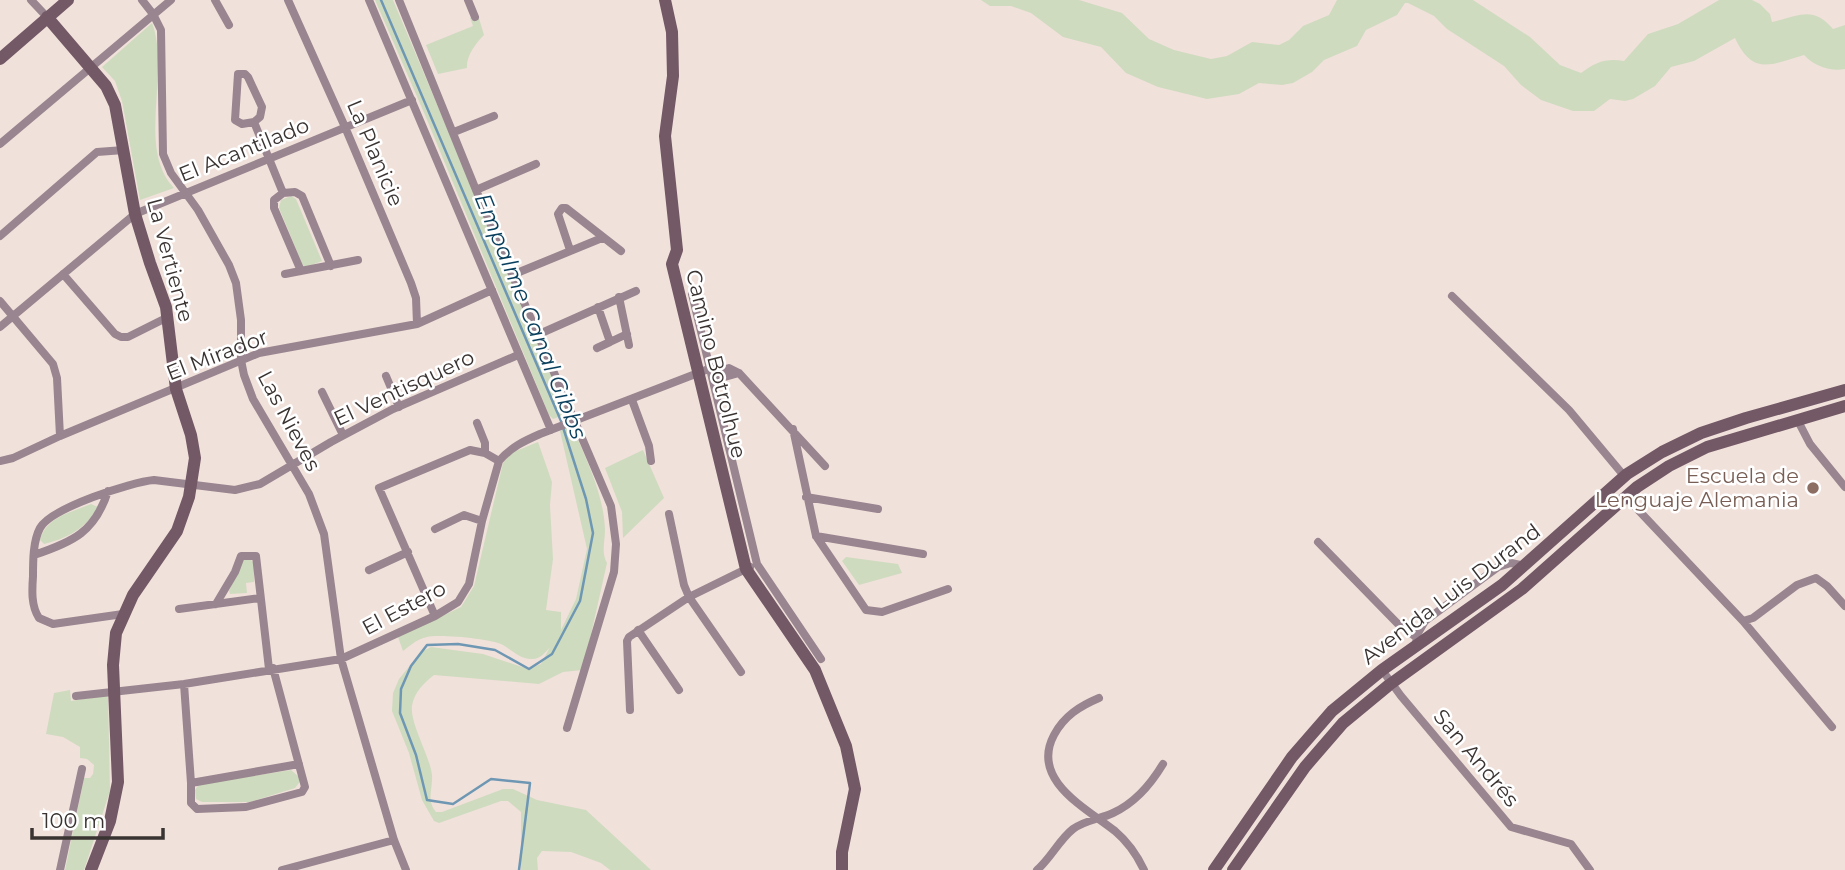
<svg xmlns="http://www.w3.org/2000/svg" width="1845" height="870" viewBox="0 0 1845 870" font-family="Montserrat,sans-serif">
	<style>
		.green { fill: #cfdbbf }
		.lines { fill: none; stroke-linecap: round; stroke-linejoin: round }
		.stream { stroke: #6e97b3; stroke-width: 2.5 }
		.street { stroke: #99858f; stroke-width: 8 }
		.secondary { stroke: #735866; stroke-width: 12 }
		.education-dot { fill: #8d6e63; stroke: #fff; stroke-width: 2.5 }
		.labels { text-anchor: middle; stroke-width: 5; stroke-linejoin: round; paint-order: stroke }
		.street-label { font-size: 21px; fill: #393331; stroke: #fff }
		.education-label { font-size: 21px; fill: #785e54; stroke: #fff; text-anchor: end }
		.water-label { font-size: 23px; font-style: italic; fill: #093f5c; stroke: #fff }
	</style>
	<rect width="100%" height="100%" fill="#f1e1db"/>
	<path class="green" d="M375 0H393L565 408 564 415 553 419 549 415 425 115Z
		M981 0H1079L1122 13 1149 39 1174 50 1211 59 1227 56 1252 42 1279 45 1289 40 1303 26 1329 15 1337 0H1473L1530 37 1560 65 1581 73C1596 62 1606 58 1624 61L1648 34 1678 24 1719 0H1752L1760 4 1770 14 1772 22C1799 16 1813 5 1833 29L1845 25V69C1831 72 1814 66 1804 55 1770 65 1753 76 1735 38L1694 61 1671 67 1655 86 1633 99 1625 101 1610 99 1594 111H1573L1541 100 1521 85 1504 66 1447 29 1434 16 1408 3H1405L1397 15 1366 30 1357 46 1324 60 1312 72 1293 83 1282 85 1259 83 1239 94 1207 99 1158 87 1126 73 1101 47 1063 37 1031 13 1011 6H990Z
		M478 15 484 35C476 43 466 56 467 68L438 74 426 45 473 26 470 18Z
		M152 23C171 73 136 148 174 188L140 200 122 101 115 81 102 67Z
		M291 196 296 199 322 261 304 268 279 208 281 200Z
		M569 425 574 430C587 462 604 495 605 530 605 542 601 553 607 563L583 670 563 672 539 684 434 675C424 683 414 692 412 706 410 724 430 756 432 775 433 789 426 800 436 812H442L503 789H513L537 800 586 810 651 870H610L601 863 571 852 542 851 537 858 538 870H521V812L508 801H501L439 823 434 821 422 800 409 753 392 711 393 693 399 679 421 652 431 647 483 654 528 669 541 664 550 647C546 652 540 659 533 659 521 660 513 651 503 645 492 639 440 634 427 637 417 639 411 645 403 651L398 637 461 607 474 586 503 463 511 453 538 442 552 482 550 505 553 559 546 610 561 612V630L576 599 587 549 560 431Z
		M643 450 664 498 623 538 622 512 605 468Z
		M91 504 98 507C87 528 66 539 44 544L40 540C46 517 72 512 91 504Z
		M846 557 898 564 902 573 859 585 842 561Z
		M243 559 251 560 254 563V582L246 583 247 593 230 594 229 591Z
		M70 690 71 701 108 695 110 791 84 870H65L84 778H90L93 774 94 765 87 759 80 758V747L63 737 46 734 54 693Z
		M291 770 299 777V783L295 788 250 802H202L196 799 195 790 199 784Z"/>
	<g class="lines">
		<path class="stream" d="M381 0 561 421 586 499 593 533 580 601 552 654 529 669 495 650 458 644 427 645 411 666 401 689 400 713 416 755 427 800 453 804 491 779 530 783 519 870"/>
		<path class="street" d="M31 0 47 17
			M142 0 153 14 161 30 163 154 171 173 198 210 229 265 236 283 241 320V360L244 375 253 399 309 494 324 534 341 659 394 840 406 870
			M215 0 229 25
			M288 0 345 127 411 283 416 298 417 324
			M369 0 551 430
			M399 0 476 190 611 506 616 544 614 572 567 728
			M468 0 475 17
			M254 122 242 124 235 120 238 74H245L248 77 262 107 260 117 254 122 283 193
			M454 132 494 116
			M0 144 171 0
			M476 190 536 164
			M0 236 97 152 124 150
			M570 250 558 214 562 208H566L621 251
			M301 271 274 208V200L283 193 295 192 302 196 331 266
			M63 274 115 334 121 337H128L168 317
			M285 274 358 260
			M512 275 602 238
			M692 294 757 564 821 659
			M1452 296 1569 410 1625 477
			M619 297 629 345
			M0 301 53 364 57 378 60 436
			M598 307 610 342 627 334
			M0 327 135 214 412 100
			M537 335 636 291
			M597 348 610 342
			M712 373 729 368 739 373 825 466
			M386 376 399 407
			M714 380 739 373
			M322 392 343 435
			M632 400 649 446 651 461
			M1798 421 1810 444 1845 487
			M477 423 485 443V453
			M793 429 816 536 866 610 882 612 948 589
			M0 461 13 458 60 436 259 353 417 324 492 290
			M1625 496 1743 621 1753 618 1797 585 1816 578 1827 586 1845 606
			M806 497 878 509
			M669 514 684 585 689 597 741 672
			M435 529 464 515 482 521
			M816 536 923 554
			M1318 542 1397 623 1416 637
			M34 555C73 542 95 532 108 491
			M369 570 408 552
			M216 604 235 572 241 556H256L269 669
			M179 609 260 598
			M123 614 53 624 39 618C31 606 32 590 33 576 33 561 33 541 40 528 51 508 131 482 154 480L235 490 260 484 331 442 393 409 518 355
			M435 616 379 488 470 450 485 453 499 461
			M1743 621 1832 727
			M638 630 679 690
			M1415 647 1418 633 1425 621 1498 567 1511 563 1525 566
			M1382 670 1401 696 1511 827 1571 844 1590 870
			M184 684 191 783V803L197 809 246 807 302 792 305 787 273 668
			M76 696 184 684 341 659 435 616 458 602 469 584 482 521 499 461C511 447 524 441 540 434L711 368
			M1099 698C1080 706 1064 716 1054 735 1030 780 1086 808 1115 831 1128 842 1137 855 1144 870
			M630 710 627 641 629 637 689 597 750 567
			M191 783 299 764
			M60 870 82 769
			M282 870 394 840
			M1037 870C1051 858 1059 840 1073 829 1085 820 1100 819 1113 813 1135 803 1151 784 1163 764"/>
		<path class="secondary" d="M665 0 672 32 673 76 665 136 677 250 672 264 746 569 815 670 846 746 855 789 842 852V870
			M47 17 106 86 115 105 135 214 150 263 166 307 176 389 191 435 195 458 189 497 177 531 133 595 116 633 113 665 118 782 110 821 91 870
			M0 59 68 0
			M1214 870 1292 757 1332 711 1382 670 1502 585 1627 474 1662 452 1701 433 1746 418 1845 390
			M1233 870 1305 767 1343 723 1389 685 1522 589 1637 487 1669 466 1707 447 1845 406"/>
	</g>
	<circle class="education-dot" cx="1813" cy="488" r="7"/>
	<g class="labels">
		<g class="street-label">
			<text transform="translate(244 150) rotate(-22)" y="7">El Acantilado</text>
			<text transform="translate(375 153) rotate(67)" y="7">La Planicie</text>
			<text transform="translate(170 260) rotate(75)" y="7">La Vertiente</text>
			<text transform="translate(217 355) rotate(-21)" y="7">El Mirador</text>
			<text transform="translate(716 364) rotate(76)" y="7">Camino Botrolhue</text>
			<text transform="translate(404 388) rotate(-25)" y="7">El Ventisquero</text>
			<text transform="translate(289 421) rotate(62)" y="7">Las Nieves</text>
			<text transform="translate(1451 594) rotate(-37)" y="7">Avenida Luis Durand</text>
			<text transform="translate(404 608) rotate(-28)" y="7">El Estero</text>
			<text transform="translate(1476 758) rotate(50)" y="7">San Andrés</text>
		</g>
		<g class="education-label">
			<text x="1799" y="483">Escuela de<tspan x="1799" dy="24">Lenguaje Alemania</tspan></text>
		</g>
		<g class="water-label">
			<text transform="translate(531 316) rotate(68)" y="8">Empalme Canal Gibbs</text>
		</g>
	</g>
	<path d="M32 828v10h131v-10" fill="none" stroke="#393331" stroke-width="3.5"/>
	<text x="42" y="828" font-size="21" fill="#393331" stroke="#ffffff" stroke-width="5" paint-order="stroke">100 m</text>
</svg>
